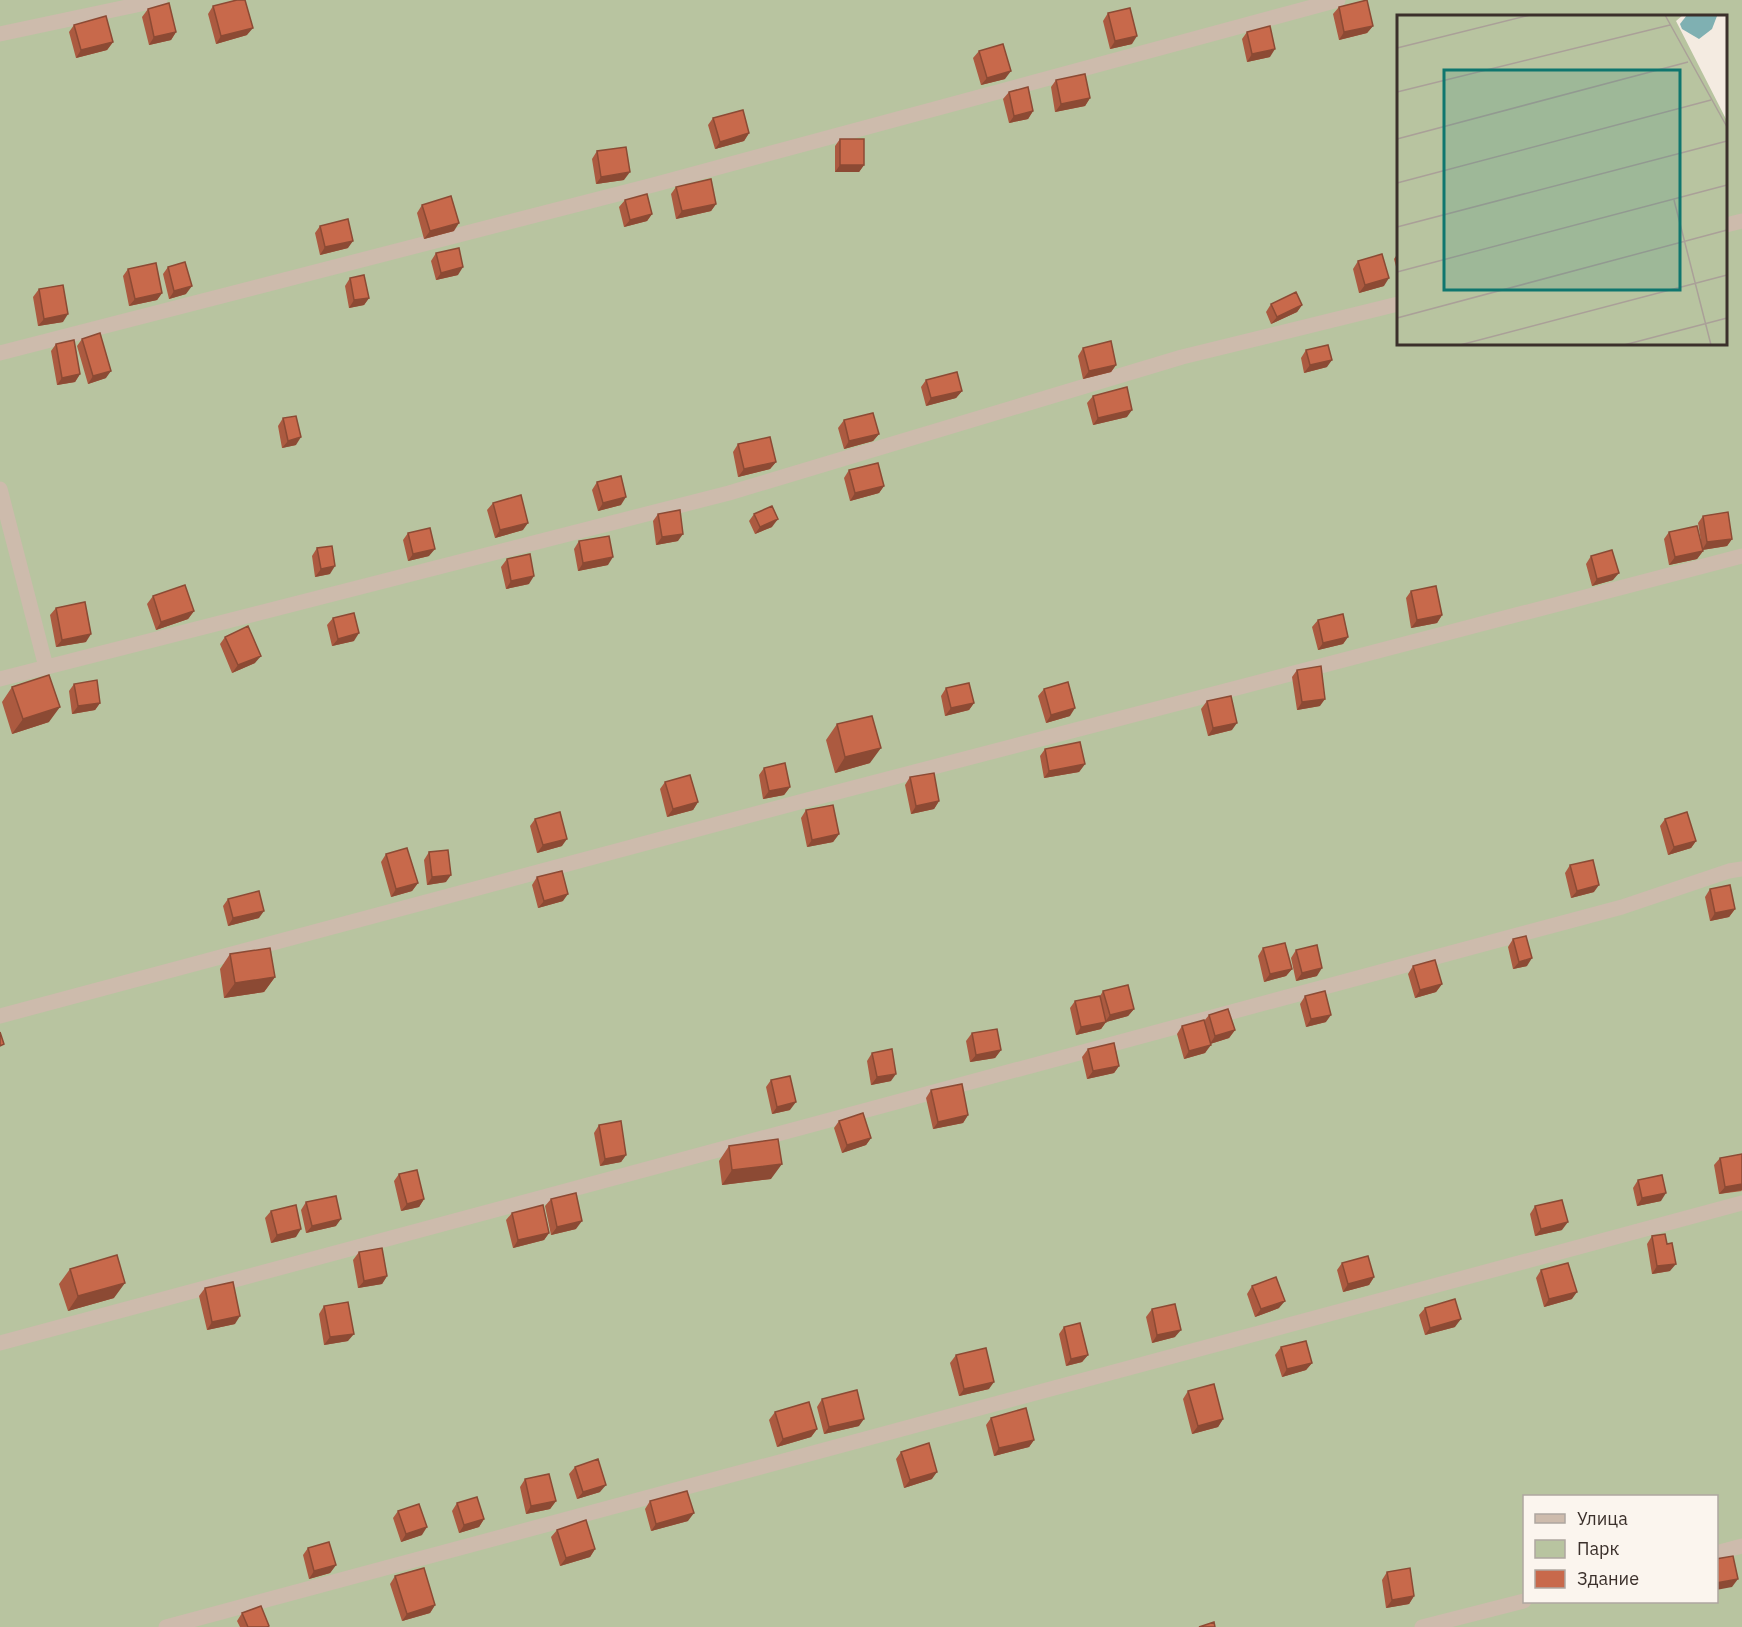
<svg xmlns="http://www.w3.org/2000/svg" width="1742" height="1627" viewBox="0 0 1742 1627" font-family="'IBM Plex Sans',sans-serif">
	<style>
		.green { fill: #b8c4a0; fill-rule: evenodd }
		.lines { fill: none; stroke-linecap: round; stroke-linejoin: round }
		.minor { stroke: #cdbbac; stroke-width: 15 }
		.wall { fill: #ac5a40 }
		.shaded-wall { fill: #8c4a34 }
		.building { fill: #c8694b; stroke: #8c4a34; stroke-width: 1.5 }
		.inset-road { fill: none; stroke: #aaa098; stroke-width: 1.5 }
		.view { fill: #0f766e; fill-opacity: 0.15; stroke: #0f766e; stroke-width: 3 }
		.inset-edge { fill: none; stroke: #3b302b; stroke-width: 3 }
	</style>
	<rect width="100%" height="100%" fill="#f4ebe1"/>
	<path class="green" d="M0 0H1742V1627H0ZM1398 16H1726V344H1398ZM1524 1496H1716V1602H1524Z"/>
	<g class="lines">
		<path class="minor" d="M0 34 160 0
			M1726 225 1742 221
			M0 353 653 185 1338 0
			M0 489 46 667
			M0 679 729 493 1182 357 1398 304
			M0 1016 807 800 1742 556
			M0 1343 1622 907 1729 871 1742 869
			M1716 1553 1742 1546
			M166 1627 1742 1203
			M1422 1627 1524 1601"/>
	</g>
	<path class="wall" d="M213 6 247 35 216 44 208 14Z
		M1339 7 1373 26 1367 33 1339 40 1333 14Z
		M148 9 176 32 171 40 149 45 142 17Z
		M1108 13 1132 44 1110 49 1103 21Z
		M74 25 113 42 107 50 76 58 69 32Z
		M1247 32 1270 57 1247 62 1242 39Z
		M979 51 1005 79 981 85 973 58Z
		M1056 80 1090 98 1085 106 1055 112 1051 87Z
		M1009 92 1033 111 1028 119 1009 123 1003 99Z
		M713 118 749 133 744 141 715 149 708 125Z
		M840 139 864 165 859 172H835V146Z
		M597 151 624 180 596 184 592 159Z
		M676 187 716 204 711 211 676 219 671 194Z
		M625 200 652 214 647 221 624 227 619 207Z
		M422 205 454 231 424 239 417 213Z
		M320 226 348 248 320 255 315 233Z
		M436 253 458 275 436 280 431 261Z
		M1398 253V274L1394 259Z
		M1358 261 1384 286 1359 293 1353 269Z
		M168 267 186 294 169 299 163 274Z
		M128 269 162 293 157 300 129 306 123 276Z
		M350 278 369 298 364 305 349 308 345 286Z
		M39 289 63 322 38 326 33 297Z
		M1271 304 1302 305 1297 312 1271 324 1266 312Z
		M82 339 106 378 88 384 77 346Z
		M56 344 80 374 75 382 57 385 51 351Z
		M1083 348 1116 365 1111 372 1083 379 1078 356Z
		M1306 350 1327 367 1304 373 1301 358Z
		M926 380 962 391 956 398 926 406 921 387Z
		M1093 396 1127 417 1093 425 1087 403Z
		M283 418 296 445 282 448 278 426Z
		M844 420 879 434 873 441 844 449 838 428Z
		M738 444 776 462 770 469 738 477 733 452Z
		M849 470 884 486 879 493 850 501 844 478Z
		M597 482 621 505 598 511 592 490Z
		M493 503 523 530 495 538 487 510Z
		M658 514 678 541 656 545 653 521Z
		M754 514 772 527 755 534 749 521Z
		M1703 516 1732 539 1727 546 1702 550 1703 551 1697 559 1669 565 1664 539 1669 532 1701 541 1698 523Z
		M408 533 429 556 408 561 403 540Z
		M579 541 608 565 578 571 574 549Z
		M317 548 330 574 315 577 312 556Z
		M1591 556 1613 580 1592 586 1586 564Z
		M507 559 529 584 506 589 501 567Z
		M1411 591 1442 615 1437 623 1411 628 1406 598Z
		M153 596 194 611 188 619 156 630 147 604Z
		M56 608 86 642 56 647 50 615Z
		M333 618 354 641 332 646 327 625Z
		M1318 620 1348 637 1343 644 1318 650 1312 627Z
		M225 637 255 663 232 673 220 644Z
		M1297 670 1320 706 1297 710 1292 677Z
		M74 684 100 703 95 710 72 714 69 691Z
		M12 687 49 722 12 734 2 702Z
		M946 688 974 703 969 710 945 716 941 696Z
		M1044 689 1070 716 1046 723 1038 696Z
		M1207 701 1232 730 1208 736 1201 709Z
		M837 724 870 763 835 773 826 740Z
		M1045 749 1085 764 1079 772 1044 778 1040 756Z
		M764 768 790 787 784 795 763 799 759 775Z
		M910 777 939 801 934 809 911 814 905 785Z
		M665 782 698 802 693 810 667 817 660 789Z
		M806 810 839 834 833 842 807 847 801 818Z
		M535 819 562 846 537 853 530 826Z
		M1665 819 1696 841 1691 848 1668 855 1660 826Z
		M429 852 446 882 427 885 424 860Z
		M386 854 418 883 412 891 391 897 381 862Z
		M1570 865 1594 892 1571 898 1565 873Z
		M537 877 563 901 538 908 532 885Z
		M1710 889 1735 909 1729 917 1710 921 1705 897Z
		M228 899 259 918 228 926 223 906Z
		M1513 939 1527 966 1513 969 1508 947Z
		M1263 948 1292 969 1286 976 1264 982 1258 956Z
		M1296 950 1317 976 1296 981 1291 958Z
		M230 954 275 977 264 992 224 998 220 969Z
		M1413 966 1442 984 1436 992 1415 998 1408 974Z
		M1103 991 1134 1009 1128 1016 1106 1022 1101 1029 1076 1035 1070 1008 1075 1001 1100 996Z
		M1305 996 1326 1022 1306 1027 1300 1004Z
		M1209 1015 1235 1030 1229 1038 1210 1044 1205 1053 1184 1059 1177 1034 1182 1026 1204 1021Z
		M972 1033 1001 1050 995 1058 970 1062 966 1041Z
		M1088 1049 1119 1066 1114 1073 1087 1079 1082 1057Z
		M872 1053 891 1081 871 1085 867 1061Z
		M771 1080 790 1110 772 1114 766 1087Z
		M931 1090 968 1115 963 1123 933 1129 926 1098Z
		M839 1121 871 1138 866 1145 842 1153 834 1128Z
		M599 1125 626 1155 621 1162 600 1166 594 1133Z
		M729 1146 771 1179 722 1185 719 1161Z
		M1720 1158 1742 1191 1719 1194 1714 1165Z
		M399 1174 424 1199 419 1207 401 1211 394 1181Z
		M1638 1180 1661 1201 1637 1206 1633 1188Z
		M551 1199 576 1229 551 1235 545 1206Z
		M306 1202 336 1226 306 1233 301 1210Z
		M1535 1206 1562 1230 1535 1236 1530 1214Z
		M271 1211 296 1237 271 1243 265 1218Z
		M512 1213 549 1233 544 1240 513 1248 506 1220Z
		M1652 1236 1670 1271 1652 1274 1647 1244Z
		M359 1252 387 1276 382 1284 358 1288 353 1260Z
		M1342 1263 1374 1277 1369 1285 1343 1292 1337 1270Z
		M70 1269 114 1298 68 1311 59 1284Z
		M1541 1270 1572 1299 1544 1307 1536 1278Z
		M1252 1286 1279 1308 1255 1317 1247 1294Z
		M205 1288 235 1324 207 1330 199 1296Z
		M324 1306 348 1341 324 1345 319 1314Z
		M1425 1308 1455 1327 1425 1335 1419 1315Z
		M1152 1309 1175 1337 1152 1343 1146 1317Z
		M1064 1327 1088 1355 1082 1362 1066 1366 1059 1334Z
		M1281 1347 1312 1363 1306 1370 1282 1377 1275 1355Z
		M956 1355 989 1389 959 1396 950 1363Z
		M1188 1391 1223 1419 1218 1427 1192 1434 1183 1399Z
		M822 1399 859 1426 824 1434 817 1407Z
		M775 1412 817 1429 811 1437 777 1447 769 1420Z
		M991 1418 1034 1440 1029 1447 994 1456 986 1425Z
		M901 1452 932 1479 904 1488 896 1459Z
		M575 1467 600 1492 577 1499 569 1474Z
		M525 1479 556 1501 550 1509 526 1514 520 1487Z
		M650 1501 688 1521 651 1531 645 1509Z
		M457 1503 484 1519 479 1527 459 1533 452 1511Z
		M398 1511 422 1535 401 1542 393 1518Z
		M557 1530 595 1549 590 1557 560 1566 551 1537Z
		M308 1548 336 1565 330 1573 309 1579 303 1555Z
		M1387 1572 1414 1596 1409 1604 1386 1608 1382 1580Z
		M395 1576 435 1605 430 1613 402 1621 390 1584Z
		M242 1613 269 1627H240L237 1621Z"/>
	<path class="shaded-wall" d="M1373 26 1367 33 1339 40 1344 32Z
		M253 28 247 35 216 44 221 36Z
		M176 32 171 40 149 45 154 37Z
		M1137 36 1132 44 1110 49 1115 41Z
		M113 42 107 50 76 58 81 50Z
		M1275 49 1270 57 1247 62 1252 54Z
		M1011 71 1005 79 981 85 987 78Z
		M1090 98 1085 106 1055 112 1061 104Z
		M1033 111 1028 119 1009 123 1014 116Z
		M749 133 744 141 715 149 720 142Z
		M840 165H864L859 172H835Z
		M630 172 624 180 596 184 601 177Z
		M716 204 711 211 676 219 682 211Z
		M652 214 647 221 624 227 630 220Z
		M459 223 454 231 424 239 430 231Z
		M353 241 348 248 320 255 325 247Z
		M463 267 458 275 436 280 441 273Z
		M1389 278 1384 286 1359 293 1365 285Z
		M192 286 186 294 169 299 174 291Z
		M162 293 157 300 129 306 135 299Z
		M369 298 364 305 349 308 354 300Z
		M1302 305 1297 312 1271 324 1277 317Z
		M68 314 63 322 38 326 44 319Z
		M1332 360 1327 367 1304 373 1310 365Z
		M1116 365 1111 372 1083 379 1089 371Z
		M111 371 106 378 88 384 93 376Z
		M80 374 75 382 57 385 62 378Z
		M962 391 956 398 926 406 931 398Z
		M1132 410 1127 417 1093 425 1098 418Z
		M879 434 873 441 844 449 849 441Z
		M301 437 296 445 282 448 288 441Z
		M776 462 770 469 738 477 744 469Z
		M884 486 879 493 850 501 855 493Z
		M626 497 621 505 598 511 603 503Z
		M778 519 772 527 755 534 760 527Z
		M528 523 523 530 495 538 500 530Z
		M683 534 678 541 656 545 662 537Z
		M1732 539 1727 546 1702 550 1707 542Z
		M435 549 429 556 408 561 413 554Z
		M1703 551 1697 559 1669 565 1675 557Z
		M613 557 608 565 578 571 583 563Z
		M335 566 330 574 315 577 321 569Z
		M1619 573 1613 580 1592 586 1597 579Z
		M534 576 529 584 506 589 511 581Z
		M194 611 188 619 156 630 161 622Z
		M1442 615 1437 623 1411 628 1417 620Z
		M359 633 354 641 332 646 338 639Z
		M91 634 86 642 56 647 62 640Z
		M1348 637 1343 644 1318 650 1323 643Z
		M261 656 255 663 232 673 238 665Z
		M1325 699 1320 706 1297 710 1302 702Z
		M100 703 95 710 72 714 78 706Z
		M974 703 969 710 945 716 951 708Z
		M60 707 49 722 12 734 23 719Z
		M1075 708 1070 716 1046 723 1051 715Z
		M1237 723 1232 730 1208 736 1213 728Z
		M881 748 870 763 835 773 845 757Z
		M1085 764 1079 772 1044 778 1049 771Z
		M790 787 784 795 763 799 769 791Z
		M939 801 934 809 911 814 916 806Z
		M698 802 693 810 667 817 673 809Z
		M839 834 833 842 807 847 812 840Z
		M567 839 562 846 537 853 543 845Z
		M1696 841 1691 848 1668 855 1674 847Z
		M451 875 446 882 427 885 432 877Z
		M418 883 412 891 391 897 396 889Z
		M1599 885 1594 892 1571 898 1577 891Z
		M568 894 563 901 538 908 544 901Z
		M1735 909 1729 917 1710 921 1715 913Z
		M264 911 259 918 228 926 233 918Z
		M1532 958 1527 966 1513 969 1519 962Z
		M1322 968 1317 976 1296 981 1302 973Z
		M1292 969 1286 976 1264 982 1270 974Z
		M275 977 264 992 224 998 235 983Z
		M1442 984 1436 992 1415 998 1420 990Z
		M1134 1009 1128 1016 1106 1022 1101 1029 1076 1035 1081 1027 1105 1022 1110 1015Z
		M1331 1015 1326 1022 1306 1027 1311 1019Z
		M1235 1030 1229 1038 1210 1044 1215 1036Z
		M1211 1045 1205 1053 1184 1059 1189 1051Z
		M1001 1050 995 1058 970 1062 976 1055Z
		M1119 1066 1114 1073 1087 1079 1093 1071Z
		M896 1074 891 1081 871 1085 877 1077Z
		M796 1102 790 1110 772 1114 777 1107Z
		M968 1115 963 1123 933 1129 938 1122Z
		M871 1138 866 1145 842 1153 847 1145Z
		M626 1155 621 1162 600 1166 605 1159Z
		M782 1164 771 1179 722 1185 732 1170Z
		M1742 1184V1190L1719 1194 1725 1187Z
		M1666 1193 1661 1201 1637 1206 1642 1198Z
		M424 1199 419 1207 401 1211 407 1204Z
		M341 1219 336 1226 306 1233 312 1226Z
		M582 1221 576 1229 551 1235 557 1227Z
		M1568 1222 1562 1230 1535 1236 1541 1229Z
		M301 1229 296 1237 271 1243 277 1235Z
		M549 1233 544 1240 513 1248 518 1240Z
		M1676 1264 1670 1271 1652 1274 1657 1266Z
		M387 1276 382 1284 358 1288 364 1281Z
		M1374 1277 1369 1285 1343 1292 1348 1284Z
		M125 1283 114 1298 68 1311 78 1296Z
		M1577 1292 1572 1299 1544 1307 1549 1299Z
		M1285 1301 1279 1308 1255 1317 1261 1309Z
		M240 1316 235 1324 207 1330 212 1322Z
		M1461 1319 1455 1327 1425 1335 1430 1328Z
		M1181 1330 1175 1337 1152 1343 1157 1335Z
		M354 1334 348 1341 324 1345 330 1337Z
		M1088 1355 1082 1362 1066 1366 1071 1359Z
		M1312 1363 1306 1370 1282 1377 1287 1369Z
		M994 1382 989 1389 959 1396 964 1389Z
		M864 1419 859 1426 824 1434 829 1427Z
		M1223 1419 1218 1427 1192 1434 1198 1426Z
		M817 1429 811 1437 777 1447 783 1439Z
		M1034 1440 1029 1447 994 1456 999 1448Z
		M937 1472 932 1479 904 1488 910 1480Z
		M606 1485 600 1492 577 1499 583 1492Z
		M556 1501 550 1509 526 1514 531 1506Z
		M694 1513 688 1521 651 1531 656 1524Z
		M484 1519 479 1527 459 1533 464 1525Z
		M427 1527 422 1535 401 1542 406 1534Z
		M595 1549 590 1557 560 1566 566 1558Z
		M336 1565 330 1573 309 1579 314 1571Z
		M1738 1579 1732 1587 1716 1590V1583Z
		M1414 1596 1409 1604 1386 1608 1392 1600Z
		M435 1605 430 1613 402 1621 407 1614Z"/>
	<path class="building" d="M237 0H245L253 28 221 36 213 6Z
		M1367 0 1373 26 1344 32 1339 7Z
		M169 3 176 32 154 37 148 9Z
		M1130 8 1137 36 1115 41 1108 13Z
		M106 16 113 42 81 50 74 25Z
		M1270 26 1275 49 1252 54 1247 32Z
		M1003 44 1011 71 987 78 979 51Z
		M1085 74 1090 98 1061 104 1056 80Z
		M1028 87 1033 111 1014 116 1009 92Z
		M743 110 749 133 720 142 713 118Z
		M840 139H864V165H840Z
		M626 147 630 172 601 177 597 151Z
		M711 179 716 204 682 211 676 187Z
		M647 194 652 214 630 220 625 200Z
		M451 196 459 223 430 231 422 205Z
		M348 219 353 241 325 247 320 226Z
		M459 248 463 267 441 273 436 253Z
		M1382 254 1389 278 1365 285 1358 261Z
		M185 262 192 286 174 291 168 267Z
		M156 263 162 293 135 299 128 269Z
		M364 275 369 298 354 300 350 278Z
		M63 285 68 314 44 319 39 289Z
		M1296 292 1302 305 1277 317 1271 304Z
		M100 333 111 371 93 376 82 339Z
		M74 340 80 374 62 378 56 344Z
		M1111 341 1116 365 1089 371 1083 348Z
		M1328 345 1332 360 1310 365 1306 350Z
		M957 372 962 391 931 398 926 380Z
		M1127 387 1132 410 1098 418 1093 396Z
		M873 413 879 434 849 441 844 420Z
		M296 416 301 437 288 441 283 418Z
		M770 437 776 462 744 469 738 444Z
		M878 463 884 486 855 493 849 470Z
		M621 476 626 497 603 503 597 482Z
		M521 495 528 523 500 530 493 503Z
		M772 506 778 519 760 527 754 514Z
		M680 510 683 534 662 537 658 514Z
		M1728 512 1732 539 1707 542 1703 516Z
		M1697 526 1703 551 1675 557 1669 532Z
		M430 528 435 549 413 554 408 533Z
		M609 536 613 557 583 563 579 541Z
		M332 546 335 566 321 569 317 548Z
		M1612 550 1619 573 1597 579 1591 556Z
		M530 554 534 576 511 581 507 559Z
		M185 585 194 611 161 622 153 596Z
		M1436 586 1442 615 1417 620 1411 591Z
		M85 602 91 634 62 640 56 608Z
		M354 613 359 633 338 639 333 618Z
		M1343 614 1348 637 1323 643 1318 620Z
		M248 626 261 656 238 665 225 637Z
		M1321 666 1325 699 1302 702 1297 670Z
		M49 675 60 707 23 719 12 687Z
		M97 680 100 703 78 706 74 684Z
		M1068 682 1075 708 1051 715 1044 689Z
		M969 683 974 703 951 708 946 688Z
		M1231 696 1237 723 1213 728 1207 701Z
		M872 716 881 748 845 757 837 724Z
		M1080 742 1085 764 1049 771 1045 749Z
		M785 763 790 787 769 791 764 768Z
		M934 773 939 801 916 806 910 777Z
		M690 775 698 802 673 809 665 782Z
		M833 805 839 834 812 840 806 810Z
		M560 812 567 839 543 845 535 819Z
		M1687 812 1696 841 1674 847 1665 819Z
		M407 848 418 883 396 889 386 854Z
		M448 850 451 875 432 877 429 852Z
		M1593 860 1599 885 1577 891 1570 865Z
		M562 871 568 894 544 901 537 877Z
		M1730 885 1735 909 1715 913 1710 889Z
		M259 891 264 911 233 918 228 899Z
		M1526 936 1532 958 1519 962 1513 939Z
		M1285 943 1292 969 1270 974 1263 948Z
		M1317 945 1322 968 1302 973 1296 950Z
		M270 948 275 977 235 983 230 954Z
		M1435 960 1442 984 1420 990 1413 966Z
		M1128 985 1134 1009 1110 1015 1103 991Z
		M1325 991 1331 1015 1311 1019 1305 996Z
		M1100 996 1106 1022 1081 1027 1075 1001Z
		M1228 1009 1235 1030 1215 1036 1209 1015Z
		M1204 1020 1211 1045 1189 1051 1182 1026Z
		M997 1029 1001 1050 976 1055 972 1033Z
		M0 1032 4 1044 0 1046Z
		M1114 1043 1119 1066 1093 1071 1088 1049Z
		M892 1049 896 1074 877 1077 872 1053Z
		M790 1076 796 1102 777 1107 771 1080Z
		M962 1084 968 1115 938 1122 931 1090Z
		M863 1113 871 1138 847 1145 839 1121Z
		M621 1121 626 1155 605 1159 599 1125Z
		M778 1139 782 1164 732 1170 729 1146Z
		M1742 1154V1184L1725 1187 1720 1158Z
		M417 1170 424 1199 407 1204 399 1174Z
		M1662 1175 1666 1193 1642 1198 1638 1180Z
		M576 1193 582 1221 557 1227 551 1199Z
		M336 1196 341 1219 312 1226 306 1202Z
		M1562 1200 1568 1222 1541 1229 1535 1206Z
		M296 1205 301 1229 277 1235 271 1211Z
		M543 1205 549 1233 518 1240 512 1213Z
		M1665 1234 1667 1244 1672 1243 1676 1264 1657 1266 1652 1236Z
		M382 1248 387 1276 364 1281 359 1252Z
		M117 1255 125 1283 78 1296 70 1269Z
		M1368 1256 1374 1277 1348 1284 1342 1263Z
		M1568 1263 1577 1292 1549 1299 1541 1270Z
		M1276 1277 1285 1301 1261 1309 1252 1286Z
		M233 1282 240 1316 212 1322 205 1288Z
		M1455 1299 1461 1319 1430 1328 1425 1308Z
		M348 1302 354 1334 330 1337 324 1306Z
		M1175 1304 1181 1330 1157 1335 1152 1309Z
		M1080 1323 1088 1355 1071 1359 1064 1327Z
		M1306 1341 1312 1363 1287 1369 1281 1347Z
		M986 1348 994 1382 964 1389 956 1355Z
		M1214 1384 1223 1419 1198 1426 1188 1391Z
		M857 1390 864 1419 829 1427 822 1399Z
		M809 1402 817 1429 783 1439 775 1412Z
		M1026 1408 1034 1440 999 1448 991 1418Z
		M929 1443 937 1472 910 1480 901 1452Z
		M598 1459 606 1485 583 1492 575 1467Z
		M549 1474 556 1501 531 1506 525 1479Z
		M687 1491 694 1513 656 1524 650 1501Z
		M477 1497 484 1519 464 1525 457 1503Z
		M419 1504 427 1527 406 1534 398 1511Z
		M586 1520 595 1549 566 1558 557 1530Z
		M329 1542 336 1565 314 1571 308 1548Z
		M1733 1556 1738 1579 1716 1583V1559Z
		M424 1568 435 1605 407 1614 395 1576Z
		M1410 1568 1414 1596 1392 1600 1387 1572Z
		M261 1606 269 1626 267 1627H248L242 1613Z
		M1214 1622 1215 1627H1199Z"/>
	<g transform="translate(1397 15)">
		<rect width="330" height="330" fill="#f4ebe1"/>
		<path d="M0 0H286L279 6 330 106V330H0Z" fill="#b8c4a0"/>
		<path d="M290 0H320V1L315 14 302 24 285 14 283 9Z" fill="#7fb0b2"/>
		<path class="inset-road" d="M268 0 330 112M0 33 133 0M0 77 273 10M0 124 291 47M0 168 314 85M277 185 314 330M0 212 330 126M0 257 330 170M0 303 330 215M63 330 330 260M227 330 330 303"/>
		<path class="view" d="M47 55H283V275H47Z"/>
		<rect width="330" height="330" class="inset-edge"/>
	</g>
	<rect x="1523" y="1495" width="195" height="108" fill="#fbf5ee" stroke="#aea6a0" stroke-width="1.5"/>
	<rect x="1535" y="1514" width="30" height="9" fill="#cdbbac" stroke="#aea6a0" stroke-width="1.5"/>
	<text x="1577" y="1525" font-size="18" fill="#3b302b">Улица</text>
	<rect x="1535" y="1540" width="30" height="18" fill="#b8c4a0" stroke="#aea6a0" stroke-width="1.5"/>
	<text x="1577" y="1555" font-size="18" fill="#3b302b">Парк</text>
	<rect x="1535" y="1570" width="30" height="18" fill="#c8694b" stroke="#aea6a0" stroke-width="1.5"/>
	<text x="1577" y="1585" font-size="18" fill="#3b302b">Здание</text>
</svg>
